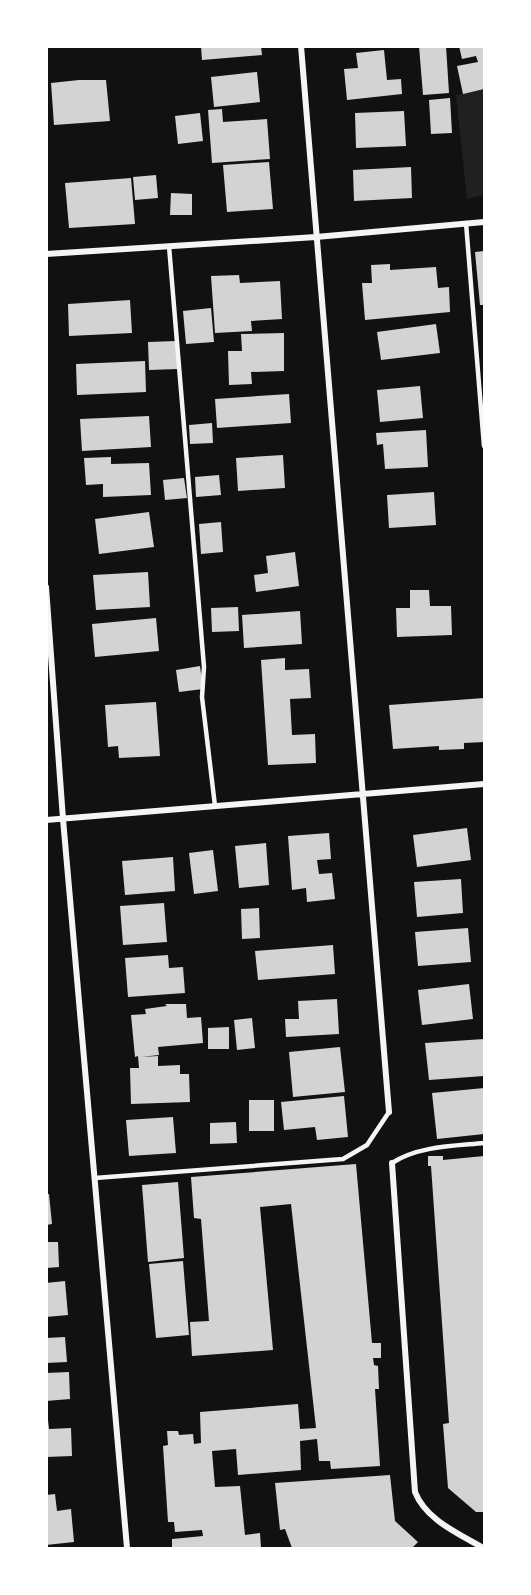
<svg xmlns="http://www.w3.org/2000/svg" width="531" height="1595" viewBox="0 0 531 1595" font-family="Roboto,sans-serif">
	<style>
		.green { fill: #202020 }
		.building { fill: #d3d3d3 }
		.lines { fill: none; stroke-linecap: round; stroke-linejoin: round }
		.service { stroke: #f5f5f5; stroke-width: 4.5 }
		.minor { stroke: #f5f5f5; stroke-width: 6 }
	</style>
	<rect width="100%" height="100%" fill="#111"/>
	<path class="green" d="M483 89 484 195 467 199 456 95Z"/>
	<path class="building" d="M201 46H261L262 55 202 60Z
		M419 46H446L449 93 423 95Z
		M459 46H484V89L463 94 457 66 478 62 476 56 462 59Z
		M384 50 387 80 401 79 402 94 347 100 344 69 358 68 356 53Z
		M257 72 260 102 214 107 211 77Z
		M79 80H106L110 121 54 125 51 83Z
		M450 98 452 133 431 134 429 100Z
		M222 109 223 122 267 119 270 159 212 163 208 110Z
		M404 111 406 146 356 148 355 113Z
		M200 113 203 141 178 144 175 116Z
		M269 162 273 209 227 212 223 165Z
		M411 167 412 198 354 201 353 170Z
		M156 175 158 198 135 200 133 177Z
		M131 178 135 224 69 228 65 183Z
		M171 193 192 194V215H170Z
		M484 251V305H480L475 252Z
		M390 264V270L436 267 438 288 449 287 450 312 365 320 362 283H372L371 265Z
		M239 275 240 283 280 281 282 319 251 321 252 331 215 333 211 276Z
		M130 300 132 333 69 336 68 304Z
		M211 308 214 342 186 344 183 311Z
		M436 324 440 353 381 360 377 332Z
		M284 333V371L251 372 252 384 229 385 228 351H242L241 334Z
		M176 341 178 369 149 370 148 342Z
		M145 361 146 392 77 395 76 364Z
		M420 386 423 418 380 422 377 390Z
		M289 394 291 423 217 428 215 399Z
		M149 416 151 447 82 451 80 419Z
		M212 423 213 443 190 444 189 425Z
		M426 430 428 467 385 469 383 444 377 445 376 433Z
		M283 455 285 488 238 491 236 458Z
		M111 457V464L149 463 151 495 103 497V484L86 485 84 458Z
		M219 475 221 495 196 497 195 477Z
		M184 478 187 498 165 500 163 480Z
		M434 492 436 525 389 528 387 495Z
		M149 512 154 547 99 554 95 519Z
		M221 522 223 552 201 554 199 524Z
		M295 552 299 586 256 592 254 575 268 573 266 556Z
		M148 572 150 607 96 610 93 575Z
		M410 590H429L430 606H451L452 635 397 637 396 608H410Z
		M238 607 239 631 212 632 211 608Z
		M300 611 302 644 244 648 242 615Z
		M156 618 159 651 95 657 92 624Z
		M285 658V670L309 669 311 698 290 699 292 735 315 734 316 763 268 765 261 660Z
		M200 666 203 689 179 692 176 670Z
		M484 698V742L464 743V749L439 750V746L393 749 389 705Z
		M156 702 160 756 119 758 118 746 108 747 105 705Z
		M467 828 471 860 417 867 413 835Z
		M329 833 331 859 317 860 319 874 332 873 335 899 307 902 306 888 292 890 288 836Z
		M266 843 269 885 239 888 235 846Z
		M213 850 218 891 194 894 189 853Z
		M173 857 175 891 125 895 122 861Z
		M461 879 463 913 417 917 414 882Z
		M164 903 167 942 123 945 120 906Z
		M259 908 260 938 242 939 241 909Z
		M468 928 471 962 418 966 415 932Z
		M333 945 335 974 258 980 255 951Z
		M168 955 169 968 183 967 185 993 128 997 125 958Z
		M469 984 473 1019 422 1025 418 990Z
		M337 999 339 1034 286 1037 285 1019H299L298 1001Z
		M165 1004H186L187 1018 201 1017 203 1043 158 1047 159 1055 141 1057 158 1056V1066L180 1065V1074H189L190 1102 131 1104 130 1068H139L138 1056 135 1057 131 1015 146 1014 145 1009 167 1006Z
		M252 1018 255 1048 237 1050 234 1020Z
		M229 1027V1049H208V1028Z
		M484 1039V1076L429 1080 425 1043Z
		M340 1047 345 1092 293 1097 289 1052Z
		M484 1088V1134L437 1139 432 1093Z
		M344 1096 348 1137 317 1140 315 1127 284 1130 281 1102Z
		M249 1100H274V1131H249Z
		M173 1117 176 1153 129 1156 126 1120Z
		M236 1122 237 1143 210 1144V1123Z
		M428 1156H443V1160L484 1156V1512H476L448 1488 443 1424 449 1423 431 1166H428Z
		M356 1164 372 1343H381V1358H373L374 1365 378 1366 379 1389H375L380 1466 331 1469 330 1461H319L317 1439 300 1441 301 1470 238 1475 236 1449 212 1451 215 1487 240 1486 245 1535 260 1533 261 1548H172V1539L203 1536 202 1530 175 1532 174 1522H168L163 1446 168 1445 167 1431H178L179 1435 193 1434 194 1444 201 1443 200 1412 298 1404 300 1429 316 1428 291 1204 260 1207 273 1350 192 1356 190 1322 209 1321 201 1219 194 1218 191 1177Z
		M178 1182 184 1258 148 1262 142 1185Z
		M46 1194H49L52 1224 46 1225Z
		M46 1242H58L59 1267 46 1268Z
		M183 1261 189 1335 156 1338 149 1264Z
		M65 1281 68 1315 46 1317V1283Z
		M65 1337 67 1362 46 1363V1338Z
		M69 1372 70 1399 46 1401V1373Z
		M46 1420H48L49 1429 71 1428 72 1456 46 1457Z
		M390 1475 395 1521 418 1542 412 1548H292L285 1529 280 1530 275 1483Z
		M55 1494 57 1511 71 1509 74 1542 46 1545V1495Z"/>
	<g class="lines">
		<path class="service" d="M466 223 484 446
			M169 246 204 667 202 697 215 806
			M392 1163C418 1146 454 1146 484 1143
			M95 1178 343 1159 367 1145 389 1112"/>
		<path class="minor" d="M301 46 389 1112
			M46 254 316 237 484 222
			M46 587 63 819 127 1548
			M46 820 484 784
			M392 1163 415 1492C426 1520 458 1533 483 1548"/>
	</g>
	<rect width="531" height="1595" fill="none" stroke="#ffffff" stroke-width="96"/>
</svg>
